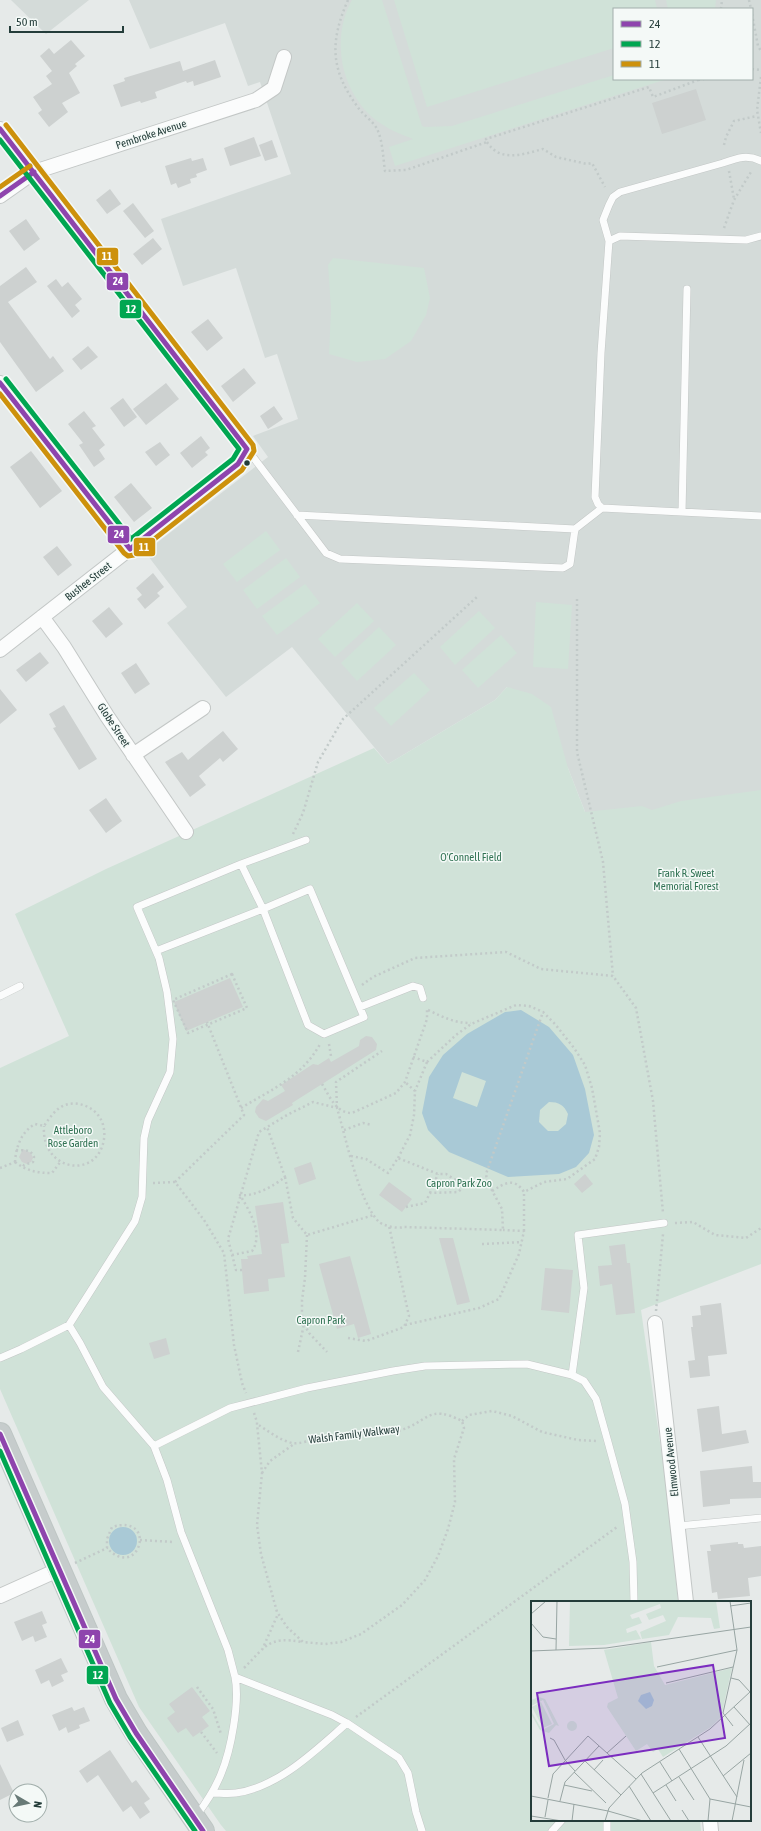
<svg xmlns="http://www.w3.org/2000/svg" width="761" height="1831" viewBox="0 0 761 1831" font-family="'Asap Condensed',sans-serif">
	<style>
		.built { fill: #d4dbd9; fill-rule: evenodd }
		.green { fill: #d0e2d8 }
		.water { fill: #a9c9d6; fill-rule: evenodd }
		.building { fill: #cdd1d0 }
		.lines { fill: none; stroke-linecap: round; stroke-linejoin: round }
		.service-casing { stroke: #c3c7c6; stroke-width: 8 }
		.minor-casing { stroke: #c3c7c6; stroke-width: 16 }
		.trunk-casing { stroke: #bec6c4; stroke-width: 24 }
		.path { stroke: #c2cac9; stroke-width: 2.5; stroke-dasharray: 2 3; stroke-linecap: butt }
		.service { stroke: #fbfcfc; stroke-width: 7 }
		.minor { stroke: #fbfcfc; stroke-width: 14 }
		.trunk { stroke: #c6cccc; stroke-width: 22 }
		.bus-1-casing { stroke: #f4f9f7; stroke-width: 8 }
		.bus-2-casing { stroke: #f4f9f7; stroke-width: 8 }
		.bus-3-casing { stroke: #f4f9f7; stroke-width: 8 }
		.bus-1 { stroke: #8e44ad; stroke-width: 5 }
		.bus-2 { stroke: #00a651; stroke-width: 5 }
		.bus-3 { stroke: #cd910c; stroke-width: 5 }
		.bus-dot { fill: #243d3a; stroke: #f4f9f7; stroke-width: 1.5 }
		.labels { text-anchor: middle; stroke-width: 3; stroke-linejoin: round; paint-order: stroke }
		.street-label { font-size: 11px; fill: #243d3a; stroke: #f4f9f7 }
		.park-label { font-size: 11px; fill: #307253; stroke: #f4f9f7 }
		.inset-road { fill: none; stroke: #98a5a3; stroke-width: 1 }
		.view { fill: #7b2cbf; fill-opacity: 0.15; stroke: #7b2cbf; stroke-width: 2 }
		.inset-edge { fill: none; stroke: #243d3a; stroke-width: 2 }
		.line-badge { stroke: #f4f9f7; stroke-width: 1.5 }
		.badge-label { font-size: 11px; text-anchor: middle; font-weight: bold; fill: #fff }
	</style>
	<rect width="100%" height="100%" fill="#e6eae9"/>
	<path class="built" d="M11 0H89L46 34Z
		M129 0H761V1264L568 768 507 687 495 700 388 764 292 647 226 697 167 623 187 607 145 552 268 457 253 436 298 419 277 354 265 358 236 268 183 286 161 219 291 174 260 82 248 86 225 23 150 49ZM614 9H752V79H614Z"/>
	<path class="green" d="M352 0H382L422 126 425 127 452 126 614 75V79H667L395 166 389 147 413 139C400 134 388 129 377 121 341 93 330 39 352 0Z
		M394 0H655L657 9H614V48L427 107Z
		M666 0H716L715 9H668Z
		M333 258 424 268 430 298 426 315 411 341 385 359 357 362 329 354 331 310 328 265Z
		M266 531 280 550 237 582 223 564Z
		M286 558 300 577 257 609 243 590Z
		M305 584 320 603 277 635 262 616Z
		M536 602 572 605 568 669 533 667Z
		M357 603 374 621 335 657 318 639Z
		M479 611 495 628 455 665 440 647Z
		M379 627 396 645 357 681 341 663Z
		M501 635 517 653 478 688 462 670Z
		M414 673 430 690 391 726 374 708Z
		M507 687 532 694 551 707 568 768 585 812 642 806 652 810 681 801 761 790V1264L641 1310 667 1491 678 1602H532V1820H700L701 1831H226L221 1825 139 1707 0 1389V1068L69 1036 15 914 106 869 374 748 388 764 495 700Z"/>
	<path class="water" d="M521 1010 549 1027 573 1055 585 1089 594 1135 589 1153 576 1167 559 1174 508 1177 449 1152 428 1130 422 1113 429 1077 443 1055 467 1034 505 1012ZM462 1072 486 1081 477 1107 453 1098ZM549 1102C559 1102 564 1105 568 1114L566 1124 558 1131H548L539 1122 540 1110Z
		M109 1541a14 14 0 1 1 28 0a14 14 0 1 1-28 0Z"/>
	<path class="building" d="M71 40 85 56 75 64 77 66 69 73 80 93 62 103 68 112 49 127 38 113 42 110 33 97 52 84 46 76 52 71 40 56 49 48 54 54Z
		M215 60 221 77 194 86 193 81 187 83 186 81 155 92 157 98 141 103 140 101 121 107 113 85 125 81 124 78 180 61 183 71Z
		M696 89 706 120 662 134 652 103Z
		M254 137 261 156 230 166 224 148Z
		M272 140 278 157 265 161 259 145Z
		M191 158 192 161 203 158 207 170 196 174 197 177 190 179 191 183 178 188 176 183 171 185 165 166Z
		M110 189 121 204 107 214 96 200Z
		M133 203 154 231 145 238 123 211Z
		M26 219 40 239 24 251 9 231Z
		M153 238 162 249 142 265 133 254Z
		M26 267 37 282 8 302 50 359 53 356 64 371 36 392 0 342V286Z
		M56 279 62 287 68 282 82 299 75 305 80 311 72 318 47 286Z
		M208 319 223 338 207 351 191 332Z
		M88 346 98 357 81 370 72 359Z
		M244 368 256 383 233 402 221 386Z
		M166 383 179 399 146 425 133 409Z
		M123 398 137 417 124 427 110 408Z
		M274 406 283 419 268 429 260 416Z
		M84 411 96 426 92 428 105 445 99 450 105 459 94 467 79 445 83 443 68 424Z
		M201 436 210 448 205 452 208 455 192 468 180 453Z
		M160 442 170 455 156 466 145 452Z
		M31 451 62 491 40 508 10 467Z
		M131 483 152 508 134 522 114 497Z
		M57 546 72 565 58 576 43 557Z
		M153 573 164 587 157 593 160 596 145 609 137 599 142 595 136 588Z
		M109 607 123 624 106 638 92 621Z
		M40 652 49 663 26 682 16 670Z
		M136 663 150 684 135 694 121 673Z
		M0 689 17 710 0 724Z
		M64 705 97 759 79 770 53 728 56 727 49 714Z
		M223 731 238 749 223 762 220 758 199 776 206 785 190 797 165 762 182 752 188 760Z
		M106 798 122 821 106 833 89 810Z
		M230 978 243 1007 186 1031 174 1002Z
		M366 1036 372 1037 377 1044 376 1050 292 1103 293 1105 266 1121 259 1118 255 1112 256 1107 263 1099 268 1101 285 1091 281 1085 313 1064 318 1065 329 1058 331 1062 359 1046 360 1040Z
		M23 1149 31 1153 33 1158 31 1162 27 1164 22 1162 19 1157Z
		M311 1162 316 1179 299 1185 294 1168Z
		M585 1174 593 1184 582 1193 574 1184Z
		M389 1182 412 1199 402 1212 379 1195Z
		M283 1202 289 1243 281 1244 285 1277 268 1279 269 1291 244 1294 241 1259H248L247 1256 262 1254 255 1206Z
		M439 1238H453L470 1302 457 1305Z
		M625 1244 627 1263H630L635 1313 616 1315 612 1284 600 1286 598 1266 612 1265 609 1246Z
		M350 1256 371 1334 358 1338 354 1324 337 1329 319 1264Z
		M545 1268 573 1270 569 1313 541 1310Z
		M721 1303 727 1354 708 1356 710 1376 690 1378 688 1361 695 1360 691 1327H693L692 1316 701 1315 700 1306Z
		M166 1338 170 1354 154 1359 149 1343Z
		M719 1406 722 1434 746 1430 749 1443 702 1452 697 1409Z
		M752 1466 753 1482H761V1498L730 1499V1504L703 1507 700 1471Z
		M738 1542V1544H743L744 1548 761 1546V1576L748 1578 750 1596 718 1599 717 1592 712 1593 707 1551H711L710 1545Z
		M42 1611 47 1623 42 1625 47 1637 35 1642 33 1636 22 1641 14 1622Z
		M61 1658 68 1672 61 1675 64 1681 52 1687 49 1680 41 1684 35 1670Z
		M192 1687 210 1711 202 1717 209 1726 193 1737 186 1728 178 1733 167 1718 175 1712 169 1704Z
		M72 1707 74 1711 84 1707 90 1721 79 1725 80 1728 68 1733 66 1727 59 1731 52 1715Z
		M18 1720 24 1735 7 1742 1 1728Z
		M110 1750 132 1783 136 1780 150 1799 144 1803 150 1812 140 1819 131 1806 123 1812 98 1775 87 1783 79 1771Z
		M0 1764 14 1793 0 1800Z"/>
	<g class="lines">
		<defs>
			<path id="service" d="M761 161C747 154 737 158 723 163L620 192 613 197 609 205 603 220 609 241 601 353 595 497 598 504 602 508 761 516
				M609 241 620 236 746 240 761 236
				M247 449 326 553 340 559 563 568 570 564 575 529 602 508
				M682 512 687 289
				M297 515 575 529
				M156 951 263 909 308 1025 324 1034 364 1017 310 889 263 909 241 864
				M0 996 20 986
				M360 1007 413 986 420 988 423 998
				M0 1358 21 1349 69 1325
				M572 1375 584 1288 578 1235 664 1223
				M154 1446 230 1408 307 1388 393 1371 425 1366 527 1364 572 1375 584 1381 596 1399 608 1442 625 1504 633 1562 634 1602
				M678 1526 761 1518
				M235 1677 228 1650 181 1532 167 1480 154 1446 103 1387 80 1343 69 1325 135 1221 142 1197 144 1138 148 1120 170 1072 173 1039 167 992 159 958 137 907 241 864 306 840
				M212 1793C220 1793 228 1794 236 1793 279 1787 316 1750 347 1723
				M196 1816C206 1803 215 1789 221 1774 231 1750 240 1702 235 1677L332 1715 347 1723 399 1758 408 1773 416 1812 422 1831
				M607 1820V1831
				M552 1831 562 1820"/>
			<path id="minor" d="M0 129 108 267 247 449 238 464 0 650
				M0 196 34 172 256 100 274 88 284 57
				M0 383 130 549
				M42 617 64 647 107 716 186 832
				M133 755 203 708
				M655 1323 686 1602
				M0 1596 60 1569
				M710 1820 711 1831"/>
			<path id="trunk" d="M0 1434 116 1699 136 1733 203 1831"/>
		</defs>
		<use href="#service" class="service-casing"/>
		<use href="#minor" class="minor-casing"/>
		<use href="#trunk" class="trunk-casing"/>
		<path class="path" d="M348 0C330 41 330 69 357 106 362 114 373 121 377 129 383 141 383 158 385 171L406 170 487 142 486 139 649 87 653 97 698 80 697 79
			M749 0 751 9
			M721 9 722 0
			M752 14 758 46 761 51
			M752 69 761 70
			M761 77 757 110 761 133
			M698 80 704 79
			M487 142C500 163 524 154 543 149L556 157 587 164 592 163 605 187
			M724 145 726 137 734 121 757 116
			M729 171 734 199
			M724 228 734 200 751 172
			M577 599V752L603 862 613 976
			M293 834 303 813 318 762 343 719 478 596
			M232 974 247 1008 188 1033 173 1000Z
			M362 985 373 977 415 958 506 952 541 969 613 976 636 1008 653 1101 663 1213
			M428 1010C443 1017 454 1023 471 1023
			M329 1044 331 1056
			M413 1057 427 1062 415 1091
			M427 1062 456 1035 471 1024 516 1005 529 1006 543 1012 555 1024 574 1048 585 1065 592 1088 600 1133 599 1147 595 1159 567 1179 544 1182 524 1192C514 1177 505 1183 492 1191
			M322 1084C330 1097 336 1113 352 1113L396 1093 405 1082 427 1019V1008
			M241 1108C271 1090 303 1076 320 1044
			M337 1108 336 1082 382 1051
			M344 1130 363 1123 372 1125
			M16 1150C25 1151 30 1148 34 1157L33 1162 24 1165 23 1167
			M351 1156 366 1159 388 1173 398 1158 438 1174H446L465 1186 487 1181
			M398 1158 410 1135 414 1115 415 1091 405 1082
			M15 1162C16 1147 21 1132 35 1124L44 1126C48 1120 53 1113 58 1109 71 1098 93 1105 100 1118 104 1124 105 1133 104 1139 98 1180 41 1172 44 1126
			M15 1162C27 1171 37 1173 52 1173L61 1161
			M0 1168 15 1162
			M285 1177 293 1218 307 1235 374 1215
			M175 1182 244 1115 207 1022
			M153 1183 175 1182 204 1220 224 1253 234 1345 242 1383 246 1393
			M430 1193 438 1174
			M406 1207 425 1203 430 1193 458 1192 465 1186
			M675 1223 693 1222 715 1235 746 1238 761 1228
			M524 1231V1192
			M307 1235 305 1278 302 1300V1320L309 1333 327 1352
			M482 1244 522 1242
			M232 1255 252 1251C264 1234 249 1210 240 1195 254 1197 274 1186 285 1177L267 1127
			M242 1270H236L228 1239 259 1132 287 1115 313 1102 337 1108C346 1138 358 1199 378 1221 383 1226 397 1229 404 1227L503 1230 502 1209 487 1181 486 1174 543 1012
			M656 1311 663 1234
			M405 1325 479 1308 499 1299 519 1254 524 1231 503 1230
			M348 1338 366 1341 404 1327 409 1316 389 1226
			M298 1352 304 1324
			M254 1413 257 1422V1424L262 1473 257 1525 261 1554 277 1612 287 1627 303 1642 325 1644 341 1642 361 1634 402 1605 425 1580 438 1556 448 1529 455 1502 454 1459 464 1428 462 1421C427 1403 428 1423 398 1431 374 1437 348 1433 324 1437 316 1438 299 1445 292 1443 279 1440 267 1430 257 1424
			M462 1421 469 1415 492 1411 512 1416 542 1432 578 1440 598 1441
			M262 1473 270 1461 294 1444
			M140 1540 174 1542
			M75 1563 107 1548V1539L112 1527C159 1513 139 1582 107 1548
			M262 1650 278 1614
			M244 1668C266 1646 268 1636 302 1642
			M197 1687 213 1709 221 1734
			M356 1717 617 1527
			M201 1732 217 1753"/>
		<use href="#service" class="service"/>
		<use href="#minor" class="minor"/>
		<use href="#trunk" class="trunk"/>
		<defs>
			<path id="bus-1" d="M0 129 247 449 238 464 130 549 0 383
				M0 196 34 172
				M0 1434 116 1699 136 1733 203 1831"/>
			<path id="bus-2" d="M0 140 239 449 233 459 131 539 6 379
				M0 1451 110 1703 130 1737 195 1831"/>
			<path id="bus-3" d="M0 187 30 166
				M0 394 124 553 128 556 134 555 242 470 254 451 253 445 6 125"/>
		</defs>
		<use href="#bus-1" class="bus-1-casing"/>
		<use href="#bus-2" class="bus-2-casing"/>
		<use href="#bus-3" class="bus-3-casing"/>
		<use href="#bus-1" class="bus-1"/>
		<use href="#bus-2" class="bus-2"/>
		<use href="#bus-3" class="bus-3"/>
	</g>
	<circle class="bus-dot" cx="247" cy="463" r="3.5"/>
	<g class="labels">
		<g class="street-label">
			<text transform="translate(151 134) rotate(-18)" y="4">Pembroke Avenue</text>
			<text transform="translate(88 581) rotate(-38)" y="4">Bushee Street</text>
			<text transform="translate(114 725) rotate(57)" y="4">Globe Street</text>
			<text transform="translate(354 1434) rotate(-7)" y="4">Walsh Family Walkway</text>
			<text transform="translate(671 1462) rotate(-96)" y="4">Elmwood Avenue</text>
		</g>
		<g class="park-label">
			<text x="471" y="861">O'Connell Field</text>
			<text x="686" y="877">Frank R. Sweet<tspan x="686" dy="13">Memorial Forest</tspan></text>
			<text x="73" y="1134">Attleboro<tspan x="73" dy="13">Rose Garden</tspan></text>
			<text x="459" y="1187">Capron Park Zoo</text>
			<text x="321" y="1324">Capron Park</text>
		</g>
	</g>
	<g transform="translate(531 1601)">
		<rect width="220" height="220" fill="#e6eae9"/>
		<path d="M39 0H185L189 27 183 28 180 17 147 16 138 34 111 38 109 31 135 20 132 14 118 19 115 13 130 7 129 3 99 14 101 18 108 16 111 22 95 28 96 32 105 29 110 38 73 44 38 45ZM120 41 123 65 134 84 201 67 190 116 180 126 132 156 127 148 122 151 116 143 105 150 76 106 77 102 87 97 73 49ZM8 96 14 98 28 125 25 124 18 132 9 129 0 113V110L11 129 23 123 12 99 0 105V99ZM10 101 21 123 12 127 1 106ZM36 125a5 5 0 1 1 10 0a5 5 0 1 1-10 0Z" fill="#d0e2d8"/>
		<path d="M119 91 123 99 121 105 115 108 107 100 110 94Z" fill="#a9c9d6"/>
		<path class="inset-road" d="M199 0 206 49 192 112 202 125M199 5 220 2M0 13 15 0M0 22 12 36 25 38M25 49 26 0M0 50 75 47 220 26M126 66 206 49M200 77 208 79 219 91M135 82 202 66M203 106 220 125M167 136 206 196M19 137 23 139 34 159 44 170M148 148 179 198 220 206M76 152 95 135M54 160 90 194M129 161 141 180M63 169 72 159M43 171 75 202M110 173 140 220M192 175 220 152M148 176 163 199M33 184 61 190M135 184 145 200M98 185 120 220M122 192 195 145 220 122M0 195 77 210M89 195 111 172 179 128 220 90M17 197 22 173 57 135 105 178M29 200 34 181 68 145M151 209 158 220M77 210 112 220M0 215 31 220M14 216 17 199M41 220 43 203M74 220 78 207 89 195M177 220 179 198M201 220 213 159"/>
		<path class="view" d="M182 64 194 137 18 165 6 92Z"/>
		<rect width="220" height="220" class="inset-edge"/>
	</g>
	<g class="line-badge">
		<rect x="96" y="247" width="23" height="19" rx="4" fill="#cd910c"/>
		<rect x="106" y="272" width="23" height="19" rx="4" fill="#8e44ad"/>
		<rect x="119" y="299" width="23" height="20" rx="4" fill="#00a651"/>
		<rect x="107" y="525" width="23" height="19" rx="4" fill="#8e44ad"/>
		<rect x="133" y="537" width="23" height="20" rx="4" fill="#cd910c"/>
		<rect x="78" y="1629" width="23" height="20" rx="4" fill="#8e44ad"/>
		<rect x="86" y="1665" width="23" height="20" rx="4" fill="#00a651"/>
	</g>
	<g class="badge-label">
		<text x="107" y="260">11</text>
		<text x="118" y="285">24</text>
		<text x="131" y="313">12</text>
		<text x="119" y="538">24</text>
		<text x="144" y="551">11</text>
		<text x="90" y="1643">24</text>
		<text x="98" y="1679">12</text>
	</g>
	<rect x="613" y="8" width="140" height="72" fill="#f4f9f7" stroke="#a1aeab"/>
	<rect x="621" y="21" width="20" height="6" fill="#8e44ad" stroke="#a1aeab"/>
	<text x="649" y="28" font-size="12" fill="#243d3a">24</text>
	<rect x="621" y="41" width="20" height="6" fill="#00a651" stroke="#a1aeab"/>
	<text x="649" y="48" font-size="12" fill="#243d3a">12</text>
	<rect x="621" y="61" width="20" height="6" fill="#cd910c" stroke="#a1aeab"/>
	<text x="649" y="68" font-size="12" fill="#243d3a">11</text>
	<g transform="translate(28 1803) rotate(99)"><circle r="19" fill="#f4f9f7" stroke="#a1aeab"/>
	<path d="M0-3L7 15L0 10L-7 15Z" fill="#687a77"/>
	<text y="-6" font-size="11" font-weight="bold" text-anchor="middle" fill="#243d3a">N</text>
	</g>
	<path d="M10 26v6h113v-6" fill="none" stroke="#243d3a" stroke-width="2"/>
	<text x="16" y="26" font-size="12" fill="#243d3a" stroke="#f4f9f7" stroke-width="3" paint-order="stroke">50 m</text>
</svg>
